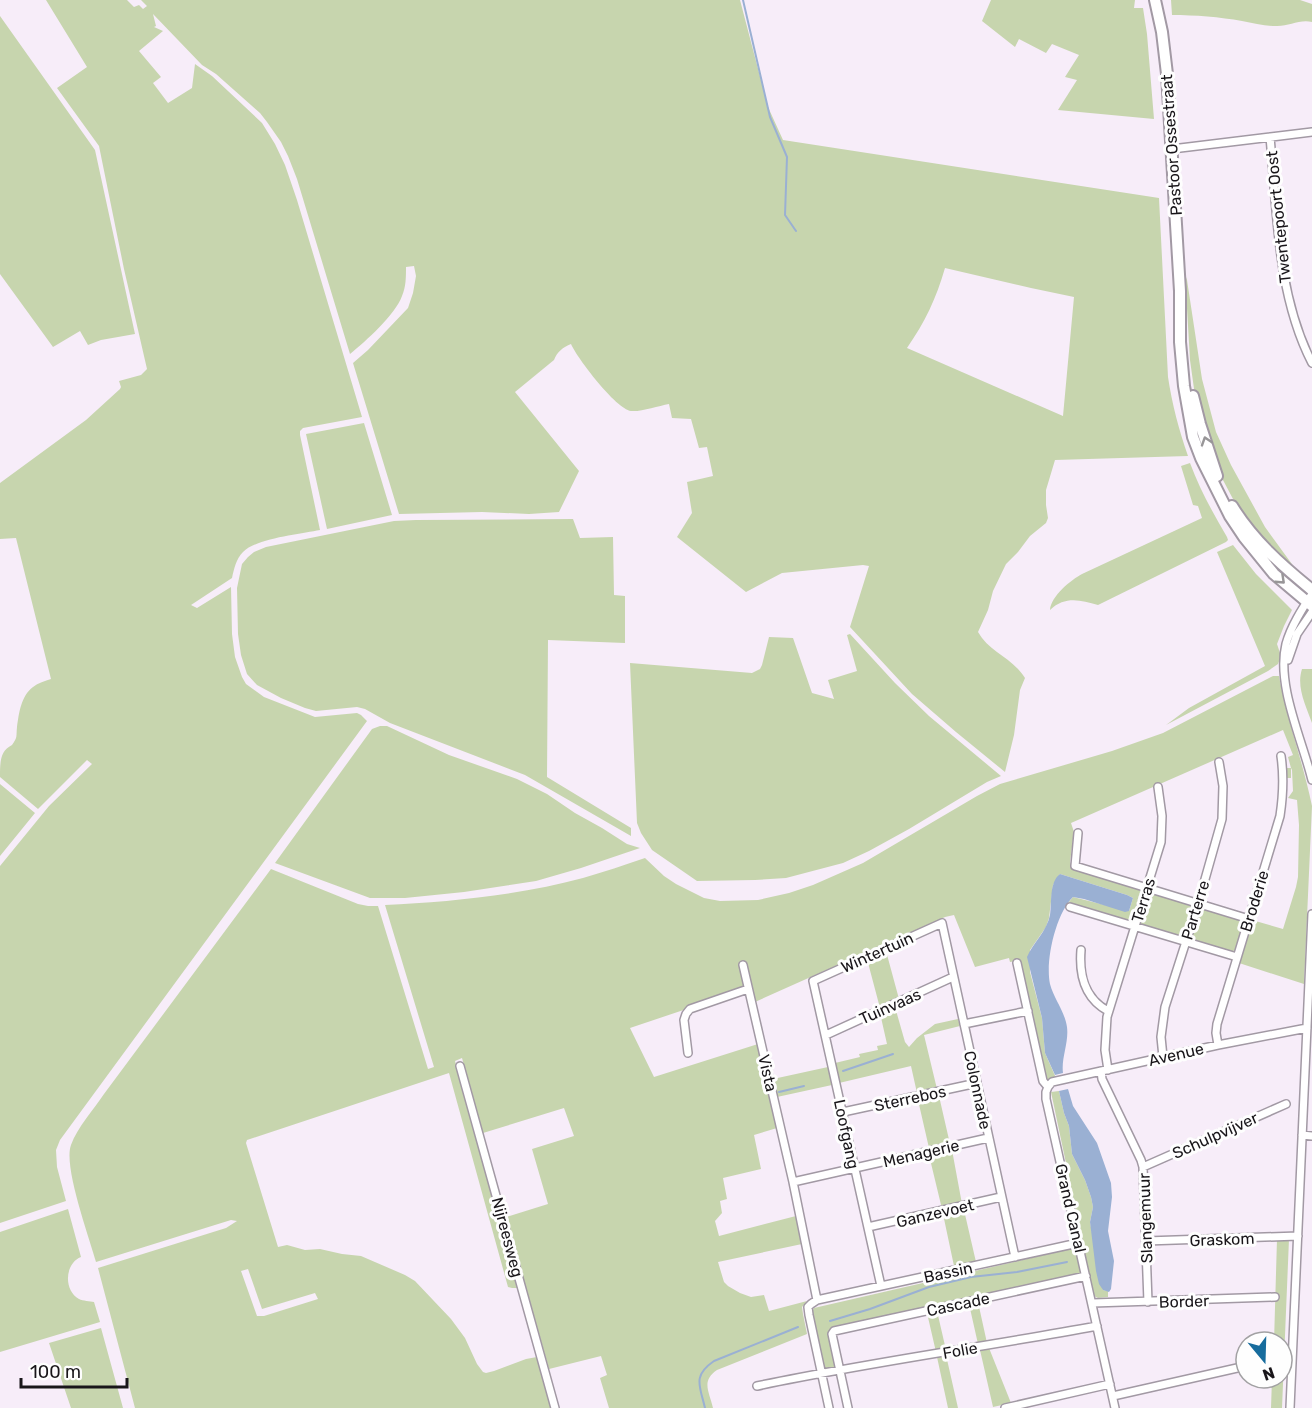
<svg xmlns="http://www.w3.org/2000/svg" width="1312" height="1408" viewBox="0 0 1312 1408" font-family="Rubik,sans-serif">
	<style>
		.green { fill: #c7d5ae; fill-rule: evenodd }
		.water { fill: #9ab0d3 }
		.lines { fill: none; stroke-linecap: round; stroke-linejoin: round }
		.stream { stroke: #9ab0d3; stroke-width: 2 }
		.street-casing { stroke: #a299a4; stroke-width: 10 }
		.secondary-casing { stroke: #a299a4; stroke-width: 14 }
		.street { stroke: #fff; stroke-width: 7 }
		.secondary { stroke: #fff; stroke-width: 10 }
		.oneway { stroke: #989698 }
		.labels { text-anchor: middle; stroke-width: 6; stroke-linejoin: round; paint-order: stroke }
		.street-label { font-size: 16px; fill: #19161a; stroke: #fefefe }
	</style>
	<rect width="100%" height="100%" fill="#f7edf9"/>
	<path class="green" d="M46 0H127L134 7 139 5 143 9 147 6 141 0H740L768 107 783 140 1159 198 1168 377C1172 404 1179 430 1188 456L1055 460 1046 490V505L1048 518 1046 523 1030 536 1018 552 1006 564 993 591 988 610 978 632C989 652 1013 658 1025 678L1020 690 1014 735 1005 772 956 732 912 694 850 627 869 566 863 565 782 573 746 592 677 537 692 513 687 482 713 476 707 447 699 448 691 419 672 418 669 404C658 406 641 412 631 411 616 409 577 358 571 344 563 347 557 352 554 360L515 392 579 471 559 512 529 514 482 512 399 514 353 363 368 350 408 308 413 293 416 276 414 266 406 267C406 277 406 287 402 296 395 315 366 341 350 354L297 179 288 156 281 142 267 122 260 113 216 74 202 65 153 14 156 26 154 27 163 31 139 51 161 77 153 83 168 103 192 88 195 64 212 76 262 123 275 144 285 165 297 200 362 417 303 428 300 431V435L320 530C301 534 257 538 243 552 236 559 234 569 232 578L191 605 197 608 231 587 232 634 235 657 242 677 246 684 264 697 315 717 357 713 361 715 367 721 60 1140 56 1150 57 1167 66 1201 0 1223V866L49 806 92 764 87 760 38 809 0 777C0 762 0 751 12 745 18 737 16 736 17 727 19 713 21 696 33 687 38 683 45 681 51 679L16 538 0 539V483L86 420 120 389 121 387 119 381 141 375 147 369 124 269 99 146 57 88 87 67ZM945 268 1031 288 1074 297 1063 416 907 348C925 322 936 299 945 268Z
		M991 0H1135L1134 8H1143L1147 34 1154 119 1058 110 1077 80 1065 77 1079 55 1052 44 1046 53 1019 39 1015 47 982 21Z
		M1171 0H1300L1312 4V22C1299 19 1288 27 1275 26 1264 26 1253 23 1242 21 1220 17 1195 15 1172 15Z
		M0 16 95 150 135 334 101 340 88 345 80 331 53 347 0 274Z
		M1185 274 1187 280 1202 379 1216 432 1231 465 1265 527 1297 571 1269 547 1249 522 1233 499 1214 463 1195 396 1190 360Z
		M364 423 392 515 327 529 306 434Z
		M1190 463C1200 490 1213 513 1227 537L1228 540 1226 542 1098 605C1080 600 1065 596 1050 610 1051 596 1071 580 1082 574L1202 518 1198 506 1193 505 1181 466Z
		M573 519 580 538 613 537 614 595 625 596V643L548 640 547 777 631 828V836L525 775 390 723 365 709 357 707 316 711 305 708 281 698 257 685 247 674 241 655 238 634 237 588 242 564 248 557 254 552 266 547 394 521 416 520Z
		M1233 545 1256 574 1292 610 1284 626 1277 644 1281 656 1278 664 1268 671 1166 725 1189 708 1265 666 1217 552Z
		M850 634 895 683 929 716 1001 776 987 782 909 829 869 851 843 863 786 878 755 880 697 881 652 850 641 833 637 823 630 663 752 673 760 669 762 665 769 637 793 638 812 693 834 699 828 680 857 671 847 635Z
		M1302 669H1312V723C1306 706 1296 687 1302 669Z
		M1273 676H1279C1287 720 1303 762 1312 806L1304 984 1239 963 1252 920 1283 929 1296 887 1298 877 1299 825 1297 800 1288 798 1293 791 1292 770 1291 768V778H1286V768H1291L1288 757 1293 755 1283 730 1071 823 1074 832 1070 862 1072 867 1137 888 1141 892 1133 919 1127 921 1068 903 1073 897 1129 911 1133 898 1127 895 1060 874 1053 885 1049 918 1046 927 1030 950V972L1042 1018 1045 1053 1056 1078 1047 1081 1020 960 1010 962 1009 958 975 967 954 915 945 917 755 1002 746 963 740 965 746 989 630 1028 654 1077 758 1044 777 1128 754 1135 761 1169 723 1178 727 1199 720 1201 722 1213 715 1221 719 1236 796 1216 802 1244 718 1262 724 1282 728 1286 740 1293 751 1297 764 1295 769 1311 807 1301 802 1307 803 1314 807 1334 717 1370C701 1381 709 1391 713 1408H609L600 1378 607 1375 601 1356 549 1369 506 1217 548 1204 532 1149 574 1136 564 1108 483 1133 462 1058 455 1061 519 1288H512L508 1287 449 1073 247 1140 246 1143 278 1247 287 1245 305 1250 320 1249 342 1254 361 1256 405 1275 415 1281 451 1319 465 1338 477 1364 483 1372 486 1373 494 1371 526 1359 537 1357 553 1408H135L98 1268 226 1228 237 1221 231 1220 96 1262C89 1237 63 1166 71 1145 77 1128 94 1109 104 1094L271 869 358 904 368 906H378L428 1069 434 1067 385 905C448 902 521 895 583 878 604 872 624 865 645 858L664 876 676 884 704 898 720 901 758 900 789 893 813 885 863 863 977 796 1000 784 1112 751 1163 733ZM248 1269 262 1309 315 1293 318 1299 264 1316H257L241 1271Z
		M380 726H387L449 755 517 779 547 794 575 813 602 828 627 844 640 848 581 868 536 881 464 892 405 898H370L275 863 372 729Z
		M0 784 35 813 0 856Z
		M1149 893 1190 905 1192 909 1185 934 1179 937 1142 926 1139 923Z
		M1201 909 1242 919 1244 924 1235 950 1229 953 1191 940 1190 937 1198 910Z
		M886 951 899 999 880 1008 867 959Z
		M895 1007 905 1042 909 1047 917 1038 935 1024 958 1019 960 1026 924 1035 937 1089 917 1093 911 1066 839 1083 838 1078 835 1075V1063L860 1057 859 1054 878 1050 877 1046 887 1044 880 1013Z
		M828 1067 832 1085 777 1097 773 1079Z
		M1059 1091 1064 1113 1069 1126 1072 1154 1085 1180 1091 1197 1093 1207 1090 1222 1103 1290 1108 1291V1297L1098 1298 1094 1296 1051 1092Z
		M939 1096 950 1144 929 1148 918 1100Z
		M952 1150 962 1204 942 1209 929 1155Z
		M68 1209 81 1257C65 1263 63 1290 79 1299 83 1301 90 1301 94 1302L100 1322 0 1352V1232Z
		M964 1210 976 1262 954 1266 943 1214Z
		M1277 1239H1289L1282 1408H1271L1272 1378H1282V1342H1274Z
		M1075 1248 1081 1273 833 1328 830 1330 829 1333 837 1368 825 1370 812 1312 814 1308Z
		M978 1302 987 1343 978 1344 969 1304Z
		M937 1311 946 1350 936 1352 927 1313Z
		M101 1328 123 1408H71L49 1343Z
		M989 1348 1011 1403 993 1407 980 1350Z
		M946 1355 958 1408H948L937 1357Z"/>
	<path class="water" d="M1060 874 1127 895 1133 898 1129 911 1125 912 1084 899 1073 897C1056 913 1045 961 1050 984 1054 999 1065 1012 1067 1027 1069 1043 1061 1058 1063 1073L1055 1075 1045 1053 1042 1018 1027 957C1033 943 1047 931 1050 915 1052 903 1049 882 1060 874Z
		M1068 1089 1073 1106 1097 1143 1111 1183 1112 1197 1108 1231 1114 1261 1111 1289 1109 1292 1103 1290 1099 1284 1096 1271 1090 1222 1093 1207 1091 1197 1085 1180 1072 1154 1069 1126 1064 1113 1059 1091Z"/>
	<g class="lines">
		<path class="stream" d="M743 0 770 117 787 157 785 215 796 231
			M843 1071 893 1054
			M779 1092 804 1086
			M830 1321 870 1309 929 1287 971 1277 1017 1272 1067 1262
			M705 1408C700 1386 692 1376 714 1361L798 1327"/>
		<defs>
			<path id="street" d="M1270 137C1277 212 1277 295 1312 363
				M1172 149 1312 132
				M1312 594C1302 609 1291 626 1286 644 1276 685 1302 739 1312 780
				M1288 660 1297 634 1312 612
				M1078 833 1075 866 1249 919
				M1070 907 1237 957
				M1081 950C1079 975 1084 998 1108 1011
				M1017 963 1043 1081 1048 1087
				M743 965 793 1182 817 1300
				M964 1024 1028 1011
				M826 1035 953 977
				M1218 1045 1216 1033 1217 1024 1280 816C1283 796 1284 776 1281 756
				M688 1053 684 1020 686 1014 690 1009 748 989
				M1163 1057 1161 1037 1165 1007 1198 904 1222 819 1223 786 1219 762
				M460 1066 555 1408
				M1108 1070 1105 1050 1107 1017 1161 842 1162 816 1158 787
				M1101 1071 1102 1079 1141 1160 1143 1167 1148 1302
				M1048 1087 1046 1092V1099L1115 1408
				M1048 1087 1052 1082 1061 1080 1218 1045 1307 1028
				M843 1112 977 1083
				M1302 1135 1312 1136
				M1143 1167 1286 1104
				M793 1182 988 1138
				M868 1227 1001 1197
				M1146 1241 1298 1236
				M881 1286 813 981 942 923 1015 1257
				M1093 1303 1275 1297
				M757 1386C870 1362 984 1347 1097 1326
				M1113 1396 1246 1366
				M829 1408 809 1315 808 1307 811 1304 817 1300 1078 1243
				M848 1408 832 1334 834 1331 1086 1276
				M1005 1408 1110 1384
				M1290 1408 1312 914"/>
			<path id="secondary" d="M1155 0 1162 32 1167 74 1180 291V342L1184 386 1193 437 1201 458 1230 516 1244 537 1274 574 1312 606
				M1193 396 1200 424 1217 476
				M1232 506C1253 540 1281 565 1312 590"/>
		</defs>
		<use href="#street" class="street-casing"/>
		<use href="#secondary" class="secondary-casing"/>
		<use href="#street" class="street"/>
		<use href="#secondary" class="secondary"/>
	</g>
	<defs><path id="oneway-chevron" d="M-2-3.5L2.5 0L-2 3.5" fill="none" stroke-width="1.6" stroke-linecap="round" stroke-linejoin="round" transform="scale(1.5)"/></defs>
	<g class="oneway">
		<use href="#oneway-chevron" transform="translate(1206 441) rotate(-108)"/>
		<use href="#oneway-chevron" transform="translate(1281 580) rotate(43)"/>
	</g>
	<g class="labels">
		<g class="street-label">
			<text transform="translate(1171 145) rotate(-94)" y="6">Pastoor Ossestraat</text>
			<text transform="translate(1278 217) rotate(-96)" y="6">Twentepoort Oost</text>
			<text transform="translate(1143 900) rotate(-73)" y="6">Terras</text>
			<text transform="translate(1254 901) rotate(-73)" y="6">Broderie</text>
			<text transform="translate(1195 910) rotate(-73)" y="6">Parterre</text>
			<text transform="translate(877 952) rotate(-24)" y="6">Wintertuin</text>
			<text transform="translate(890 1006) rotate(-24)" y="6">Tuinvaas</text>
			<text transform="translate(1176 1054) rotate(-13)" y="6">Avenue</text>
			<text transform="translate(768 1073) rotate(77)" y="6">Vista</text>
			<text transform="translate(978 1090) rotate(78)" y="6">Colonnade</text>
			<text transform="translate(910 1098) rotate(-12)" y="6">Sterrebos</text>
			<text transform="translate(847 1134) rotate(78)" y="6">Loofgang</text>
			<text transform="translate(1215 1135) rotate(-24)" y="6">Schulpvijver</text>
			<text transform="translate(921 1153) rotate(-13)" y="6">Menagerie</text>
			<text transform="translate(1071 1208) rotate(77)" y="6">Grand Canal</text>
			<text transform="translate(935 1213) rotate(-13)" y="6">Ganzevoet</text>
			<text transform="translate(1145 1218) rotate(-92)" y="6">Slangemuur</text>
			<text transform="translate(508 1237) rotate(75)" y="6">Nijreesweg</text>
			<text transform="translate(1222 1239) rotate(-2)" y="6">Graskom</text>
			<text transform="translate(948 1272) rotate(-12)" y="6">Bassin</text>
			<text transform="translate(1184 1301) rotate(-2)" y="6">Border</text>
			<text transform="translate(958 1304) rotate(-12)" y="6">Cascade</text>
			<text transform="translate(960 1350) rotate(-10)" y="6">Folie</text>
		</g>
	</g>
	<g transform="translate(1264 1360) rotate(161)"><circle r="28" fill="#fefefe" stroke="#a2a1a3" stroke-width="1.5"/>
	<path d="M0-4.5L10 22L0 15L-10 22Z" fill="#176c9d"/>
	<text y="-9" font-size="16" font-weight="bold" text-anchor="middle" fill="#19161a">N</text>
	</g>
	<path d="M21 1378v9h106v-9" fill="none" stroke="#19161a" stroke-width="3"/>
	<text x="30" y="1378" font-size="18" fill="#19161a" stroke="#fefefe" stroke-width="4.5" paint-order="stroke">100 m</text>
</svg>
